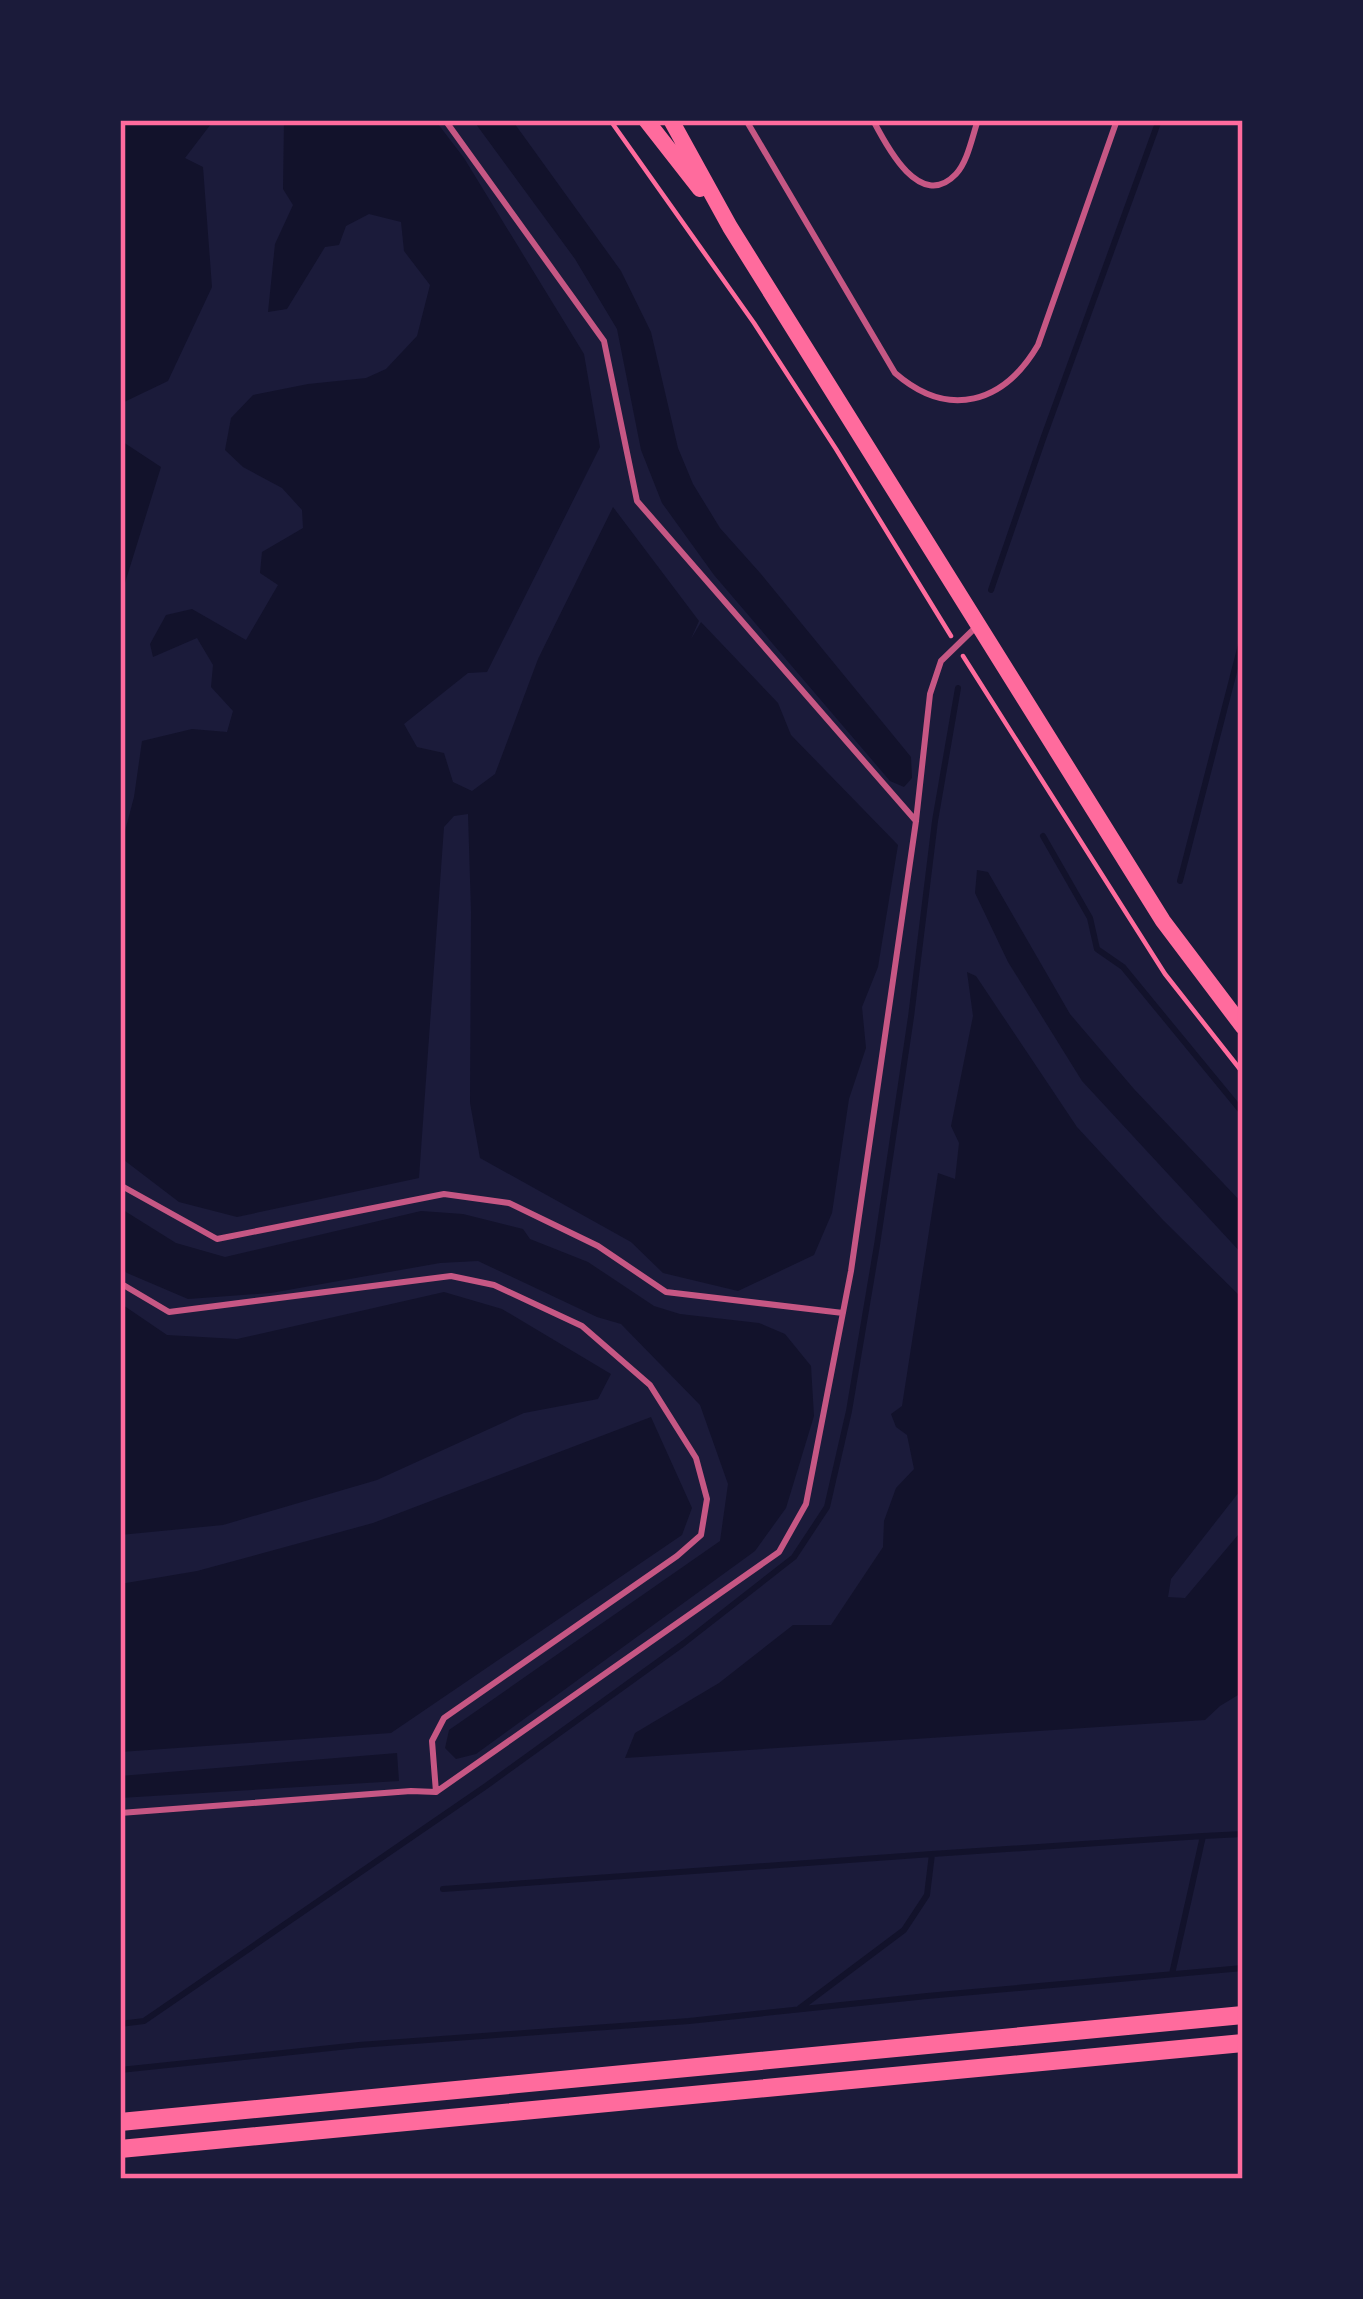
<svg xmlns="http://www.w3.org/2000/svg" width="1363" height="2299" viewBox="0 0 1363 2299" font-family="Figtree,sans-serif">
	<style>
		.water { fill: #12122b }
		.lines { fill: none; stroke-linecap: round; stroke-linejoin: round }
		.stream { stroke: #12122b; stroke-width: 6 }
		.path { stroke: #ff6b9d; stroke-width: 4.5 }
		.service { stroke: #c65784; stroke-width: 6 }
		.secondary { stroke: #ff6b9d; stroke-width: 16 }
		.trunk { stroke: #ff6b9d; stroke-width: 18 }
		.neatline { fill: none; stroke: #ff6b9d; stroke-width: 4.5 }
	</style>
	<rect width="100%" height="100%" fill="#1b1b3a"/>
	<path class="water" d="M120 120H214L185 158 203 167 212 287 168 381 120 404Z
		M284 120H435L464 158 584 354 600 447 487 672 468 673 404 724 417 747 444 753 453 782 472 791 495 774 538 659 613 507 699 621 691 639 701 622 778 703 791 735 898 845 878 967 862 1007 866 1048 849 1099 832 1213 814 1255 738 1291 663 1273 631 1242 480 1158 470 1103 471 912 468 814 454 816 444 827 419 1178 237 1217 179 1202 120 1157V850L134 797 142 741 192 729 227 732 233 711 211 687 213 665 197 638 153 657 150 644 166 615 192 609 246 640 278 585 260 573 262 552 303 528 302 510 282 488 243 467 225 450 231 418 253 395 308 384 366 378 386 369 417 336 430 285 404 251 401 222 369 214 346 226 339 245 325 247 287 309 268 312 275 244 293 205 283 189Z
		M473 120H512L621 271 651 332 678 448 693 484 720 528 761 574 911 757 912 778 904 787 890 781 714 575 662 503 641 450 617 329 575 259Z
		M120 440 161 467 120 599Z
		M977 870 988 872 1070 1014 1134 1089 1243 1204V1255L1082 1081 1008 962 975 893Z
		M967 972 976 976 1077 1127 1163 1220 1243 1299V1487L1171 1579 1168 1597 1185 1598 1243 1529V1692L1220 1706 1205 1720 625 1758 635 1733 719 1683 793 1625H831L883 1547 884 1521 896 1488 914 1469 907 1435 896 1427 891 1414 902 1406 938 1173 955 1179 959 1143 951 1126 973 1016Z
		M120 1208 176 1243 225 1257 421 1211 463 1214 523 1229 530 1239 588 1262 654 1306 680 1314 759 1323 785 1334 811 1366 814 1416 786 1508 755 1551 476 1754 456 1759 445 1748 449 1730 720 1541 728 1484 700 1405 621 1324 597 1317 478 1261 440 1263 271 1293 188 1299 127 1273 120 1267Z
		M444 1292 502 1309 611 1374 598 1399 524 1413 377 1480 223 1525 120 1535V1303L167 1335 237 1339Z
		M651 1417 692 1508 682 1535 391 1733 120 1752V1584L197 1571 373 1523Z
		M397 1753 399 1781 120 1798V1776Z"/>
	<g class="lines">
		<path class="stream" d="M991 590 1043 439 1159 120
			M1043 836 1090 918 1097 949 1123 967 1243 1113
			M1180 881 1243 637
			M932 1854 1203 1836
			M443 1889 932 1854 927 1895 904 1930 800 2008
			M1172 1974 1203 1836 1243 1834
			M120 2024 144 2021 486 1786 684 1643 794 1557 827 1507 849 1411 877 1245 911 1017 935 821 958 688
			M120 2070 359 2045 689 2021 927 1996 1243 1968"/>
		<path class="path" d="M610 120 754 323 836 449 951 636
			M963 656 1165 974 1243 1073"/>
		<path class="service" d="M445 120 604 341 637 501 916 821
			M746 120 895 373C949 420 1004 403 1038 345L1117 120
			M873 120C886 145 920 212 956 174 968 161 972 137 978 120
			M120 1185 217 1239 444 1194 509 1203 598 1246 666 1292 843 1313
			M120 1283 169 1312 451 1276 494 1285 582 1326 650 1385 696 1458 707 1499 701 1535 677 1556 444 1718 432 1741 436 1792
			M120 1813 411 1791 436 1792 779 1552 806 1504 851 1271 916 821 930 694 941 661 976 627"/>
		<path class="secondary" d="M646 120 700 189
			M671 120 730 227 1163 921 1243 1027"/>
		<path class="trunk" d="M120 2122 1243 2015
			M120 2149 1243 2043"/>
	</g>
	<rect width="1363" height="2299" fill="none" stroke="#1b1b3a" stroke-width="246"/>
	<rect x="123" y="123" width="1117" height="2053" class="neatline"/>
</svg>
